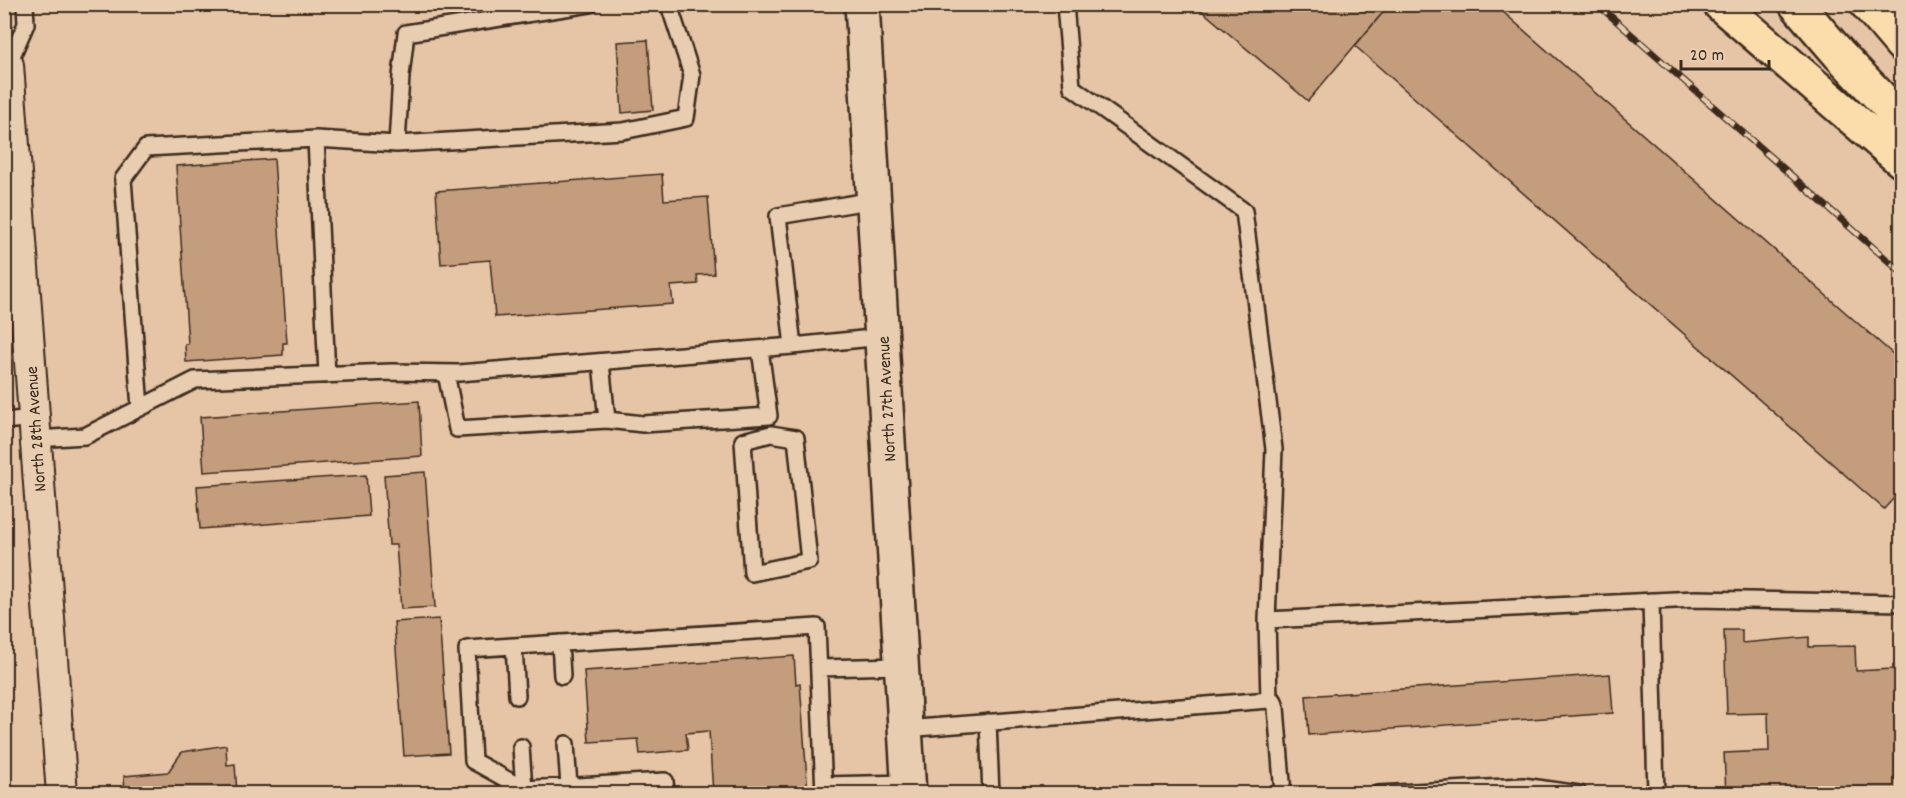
<svg xmlns="http://www.w3.org/2000/svg" width="1906" height="798" viewBox="0 0 1906 798" font-family="Dekko,sans-serif">
	<style>
		.building { fill: #c49d7d; stroke: #3b2a1e; stroke-width: 1.5 }
		.lines { fill: none; stroke-linecap: round; stroke-linejoin: round }
		.service-casing { stroke: #3b2a1e; stroke-width: 20 }
		.minor-casing { stroke: #3b2a1e; stroke-width: 34 }
		.secondary-casing { stroke: #3b2a1e; stroke-width: 38 }
		.primary-casing { stroke: #3b2a1e; stroke-width: 38 }
		.service { stroke: #e9cdb0; stroke-width: 15 }
		.minor { stroke: #e9cdb0; stroke-width: 30 }
		.secondary { stroke: #e9cdb0; stroke-width: 33 }
		.primary { stroke: #faddab; stroke-width: 33 }
		.rail-casing { stroke: #3b2a1e; stroke-width: 7 }
		.rail { stroke: #e9cdb0; stroke-width: 4.5; stroke-dasharray: 14; stroke-linecap: butt }
		.labels { text-anchor: middle; stroke-width: 4.5; stroke-linejoin: round; paint-order: stroke }
		.street-label { font-size: 18px; fill: #3b2a1e; stroke: #e9cdb0 }
	</style>
	<rect width="100%" height="100%" fill="#e6c5a6"/>
	<filter id="ink" filterUnits="userSpaceOnUse"><feTurbulence type="fractalNoise" baseFrequency=".0167" numOctaves="2"/><feDisplacementMap in="SourceGraphic" scale="12" xChannelSelector="R" yChannelSelector="G"/><feConvolveMatrix kernelMatrix="1 2 1 2 8 2 1 2 1" color-interpolation-filters="sRGB"/></filter>
	<g filter="url(#ink)">
		<path class="building" d="M1194 4H1390L1308 101Z
			M1390 4H1494L1902 362V489L1884 509 1355 46Z
			M648 40 653 110 622 113 617 42Z
			M274 159 287 343H283V355L186 362 185 344H188L176 166Z
			M662 174 664 200 708 197 714 274 697 275 698 284 671 286 673 304 495 317 490 260 441 264 436 191Z
			M419 401 422 456 204 472 200 417Z
			M425 472 435 607 401 609 396 545H389L384 475Z
			M366 475 369 516 200 529 197 486Z
			M439 619 449 753 404 756 394 622Z
			M1724 630H1742V643L1809 637V647L1855 646 1856 671 1893 669V665H1902V794H1726L1724 753 1769 751 1768 713 1727 714Z
			M794 656 796 684 800 683 808 794H713L709 731 686 733 688 750 640 754 638 739 589 742 584 671Z
			M1610 674 1613 713 1309 735 1306 696Z
			M226 745 227 765 235 764 237 794H125L124 776 168 772 182 752Z"/>
		<g class="lines">
			<defs>
				<path id="service" d="M1065 4 1072 87 1244 211 1274 449 1267 620
					M8 65 26 24 25 4
					M316 139 397 144 623 131 686 118 692 75 669 5 665 4
					M397 144 401 76 406 33 590 4
					M793 346 882 337
					M446 373 457 429 607 420 601 363
					M140 408 123 179 146 148 316 139 327 375
					M607 420 643 424 769 416 760 349
					M4 421 34 418
					M771 434 796 438 809 561 752 573 743 441Z
					M36 439 85 436 195 380 391 372 459 373 793 346 778 216 874 200
					M1651 601 1656 794
					M560 643 562 676
					M514 646 517 696
					M819 668 901 666
					M1269 700 1267 620 1695 599 1902 603
					M988 722 991 794
					M905 729 1269 700 1274 701 1276 708 1283 794
					M566 744 569 786
					M521 747 524 789
					M824 785 908 783
					M524 789 473 761 467 649 817 627 824 794
					M524 794V789L665 781 666 794
					M1378 794 1523 786 1579 794"/>
				<path id="minor" d="M8 65 62 794"/>
				<path id="secondary" d="M862 4 909 794"/>
				<path id="primary" d="M1720 4 1902 161
					M1796 4 1840 55 1902 120
					M1867 4 1902 45"/>
			</defs>
			<use href="#service" class="service-casing"/>
			<use href="#minor" class="minor-casing"/>
			<use href="#secondary" class="secondary-casing"/>
			<use href="#primary" class="primary-casing"/>
			<use href="#service" class="service"/>
			<use href="#minor" class="minor"/>
			<use href="#secondary" class="secondary"/>
			<use href="#primary" class="primary"/>
			<defs>
				<path id="rail" d="M1597 4 1902 273"/>
			</defs>
			<use href="#rail" class="rail-casing"/>
			<use href="#rail" class="rail"/>
		</g>
	</g>
	<g class="labels">
		<g class="street-label">
			<text transform="translate(886 399) rotate(-93)" y="6">North 27th Avenue</text>
			<text transform="translate(35 429) rotate(-94)" y="6">North 28th Avenue</text>
		</g>
	</g>
	<rect width="1906" height="798" fill="none" stroke="#e9cdb0" stroke-width="24"/>
	<rect x="12" y="12" width="1882" height="774" fill="none" stroke="#3b2a1e" stroke-width="2" filter="url(#ink)"/>
	<path d="M1681 60v9h88v-9" fill="none" stroke="#3b2a1e" stroke-width="3"/>
	<text x="1690" y="60" font-size="18" fill="#3b2a1e" stroke="#e9cdb0" stroke-width="4.5" paint-order="stroke">20 m</text>
</svg>
